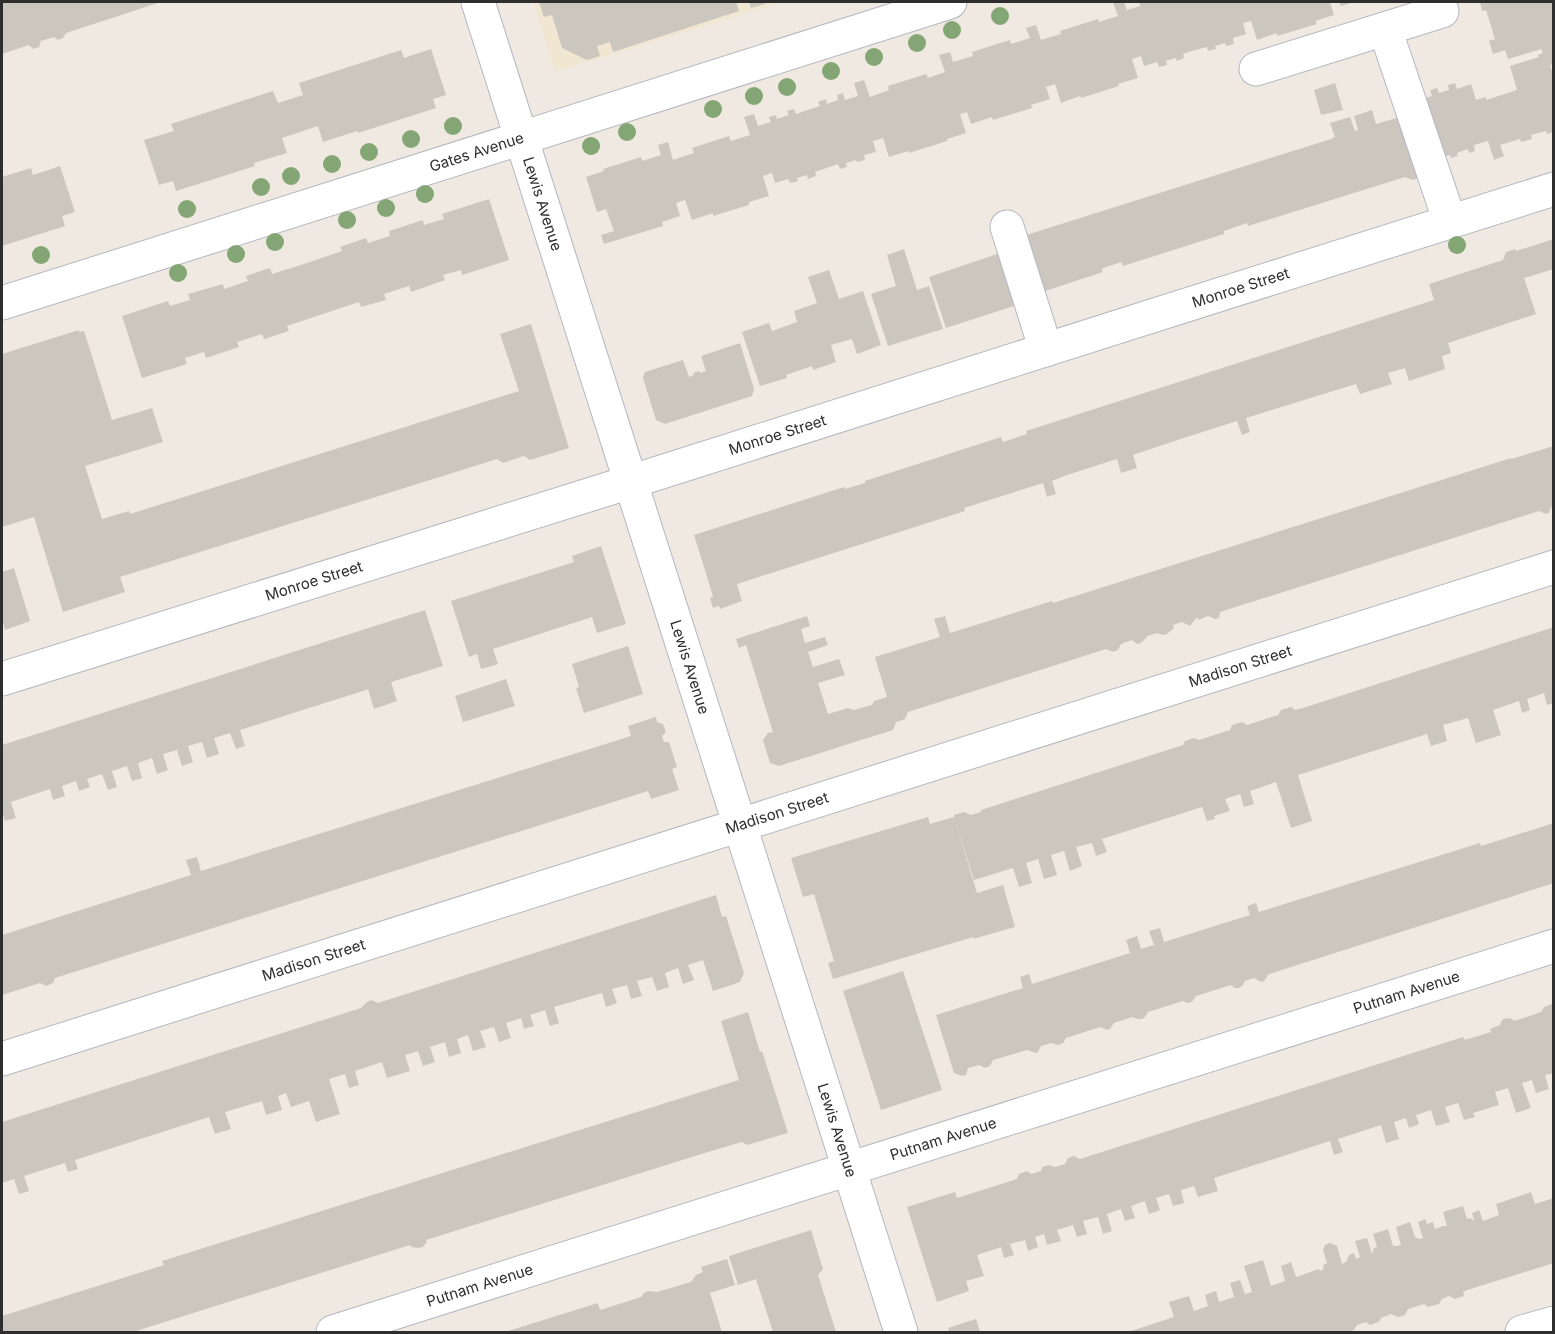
<svg xmlns="http://www.w3.org/2000/svg" width="1555" height="1334" viewBox="0 0 1555 1334" font-family="Inter,sans-serif">
	<style>
		.education { fill: #f0e6d1 }
		.building { fill: #cbc7bf }
		.lines { fill: none; stroke-linecap: round; stroke-linejoin: round }
		.minor-casing { stroke: #b4b7c1; stroke-width: 35 }
		.minor { stroke: #fff; stroke-width: 33 }
		.tree { fill: #84a574 }
		.labels { text-anchor: middle; stroke-width: 4.5; stroke-linejoin: round; paint-order: stroke }
		.street-label { font-size: 15px; fill: #2e2e2e; stroke: #fff }
	</style>
	<rect width="100%" height="100%" fill="#efe9e1"/>
	<path class="education" d="M533 2H783L555 72Z"/>
	<path class="building" d="M2 2H161L66 33 63 38 58 40 54 37 41 41 39 47 33 49 29 45 2 54Z
		M539 2H736L739 11 613 52 610 42 597 46 600 56 587 60 562 48 552 15 544 17Z
		M749 2H766L765 4 751 8Z
		M1113 2H1124L1127 10 1140 6 1139 2H1330L1334 15 1315 21 1317 24 1277 36V33L1257 40 1251 21 1243 23 1246 34 1233 38 1234 44 1226 46 1225 43 1215 46 1216 49 1208 51 1207 47 1195 50 1183 54 1184 58 1177 61 1176 58 1166 61 1167 65 1159 67 1157 62 1144 66 1141 56 1132 59 1138 78 1118 84 1119 86 1081 98 1080 96 1061 103 1055 84 1046 87 1050 99 1031 105 1032 108 993 120 992 117 971 124 967 112 960 114 966 133 947 139V141L909 153 908 151 889 157 883 138 873 141 876 152 864 155 865 160 857 162 856 160 846 163 847 167 840 169 838 164 815 172 816 176 808 179 807 175 797 178 798 181 790 183 788 179 775 183 772 173 763 176 769 196 749 202V205L713 216V213L692 220 685 200 676 203 680 216 662 222 663 226 604 244 601 235 614 231 606 209 597 212 586 177 604 171 603 169 641 157 642 161 661 155 658 145 668 142 673 160 694 153 692 148 729 136 731 141 750 135 744 117 754 114 758 126 771 122 769 117 776 115 777 119 789 115 787 111 794 109 796 114 820 106 818 102 826 99 827 104 838 100 837 95 843 93 845 100 858 96 854 83 864 80 870 97 889 90 888 86 926 74 928 78 945 72 939 55 950 52 953 62 973 56 972 52 1010 40 1011 44 1030 38 1026 28 1036 25 1041 40 1061 34 1060 31 1098 19 1099 22 1118 16Z
		M1339 2H1354L1341 6Z
		M1480 2H1554V64L1550 65 1554 77V132L1547 134 1546 131 1531 135 1532 139 1521 142 1520 139 1500 145 1504 156 1494 160 1488 141 1474 145 1475 151 1469 153 1468 149 1457 153 1458 156 1451 158 1450 155 1439 158 1420 99 1432 96 1430 90 1437 88 1439 93 1449 90 1448 85 1455 83 1457 89 1471 84 1476 100 1486 97V100L1517 90 1510 66 1539 57 1538 55 1543 53 1541 49 1508 59 1505 50 1493 54 1489 41 1495 39 1486 10 1482 11Z
		M431 49 446 95 433 99 436 108 358 133 357 131 323 142 318 126 282 138 287 153 254 163 255 166 176 191 173 181 159 185 144 140 174 131 171 124 273 91 278 103 303 95 299 83 401 50 404 58Z
		M1335 83 1343 110 1321 115 1314 90Z
		M1372 110 1376 124 1403 116 1422 176 1413 180 1405 177 1248 226 1247 223 1224 231V234L1123 266 1121 262 1101 269 1103 272 1039 293 1020 237 1331 139 1335 137 1330 123 1350 117 1355 131 1358 130 1354 116Z
		M60 166 75 212 62 216 65 226 2 246V177L31 168 33 175Z
		M489 199 509 260 462 275 461 270 443 275 445 280 411 292 409 286 384 294 386 300 361 307 359 302 287 326 289 331 264 339 262 334 237 342 239 347 206 358 204 352 185 358 187 364 142 378 122 316 168 301 170 306 190 300 188 294 223 284 224 289 248 281 246 276 270 268 272 274 307 263 342 251 340 247 366 238 368 243 390 236 389 231 423 220 424 225 444 219 442 214Z
		M1554 239V269L1524 278 1536 314 1448 343 1451 353 1442 356 1445 369 1409 381 1405 368 1388 373 1392 384 1360 394 1356 384 1246 418 1250 432 1242 435 1237 421 1190 436 1133 455 1137 468 1121 473 1117 459 1067 475 1052 481 1056 494 1047 497 1043 483 964 508 965 511 737 584 742 601 720 609 719 606 713 608 710 598 713 596 694 535 844 487 845 489 865 483V481L1001 437 1003 442 1027 434 1026 431 1434 300 1429 284 1503 260 1506 252 1515 249 1516 251Z
		M904 249 917 290 929 286 943 329 888 346 871 294 896 286 887 255Z
		M1000 253 1017 305 946 328 929 277Z
		M829 270 839 299 863 291 881 345 857 354 852 339 831 345 836 362 813 370 812 366 786 375 787 378 760 386 742 332 769 323 772 331 797 322 794 311 817 303 808 277Z
		M531 324 569 448 530 460 524 456 503 463 497 459 120 577 125 592 63 612 34 517 2 527V354L79 330V332L84 331 112 420 152 408 163 442 85 466 102 519 129 511 130 514 519 391 500 334Z
		M740 343 754 389 752 396 665 424 656 420 643 378 645 372 683 360 689 377 694 375 693 373 699 371 700 373 706 371 701 356Z
		M1554 446V507H1551L1549 513 1546 514 1539 511 1504 522 1220 612 1219 618 1215 619 1208 616 1198 620 1197 617 1190 626 1182 622 1173 625 1174 628 1167 634 1163 635 1157 633 1148 636 1141 643 1137 644 1132 640 1121 644 1118 650 1113 652 1106 649 908 712 905 719 896 722 893 730 779 766 770 763 763 740 768 733 773 732 746 645 739 648 736 639 807 616 810 626 801 629 805 643 825 637 828 645 808 652 813 667 839 659 845 675 818 683 828 714 848 708 854 710 872 705 874 701 887 697 875 657 940 637 934 619 945 616 950 633 1052 601 1053 603 1511 458V459Z
		M601 546 626 624 597 633 592 617 493 649 498 664 481 669 477 654 469 657 451 601 574 562 572 556Z
		M14 568 30 621 5 630 2 619V572Z
		M425 610 443 666 391 682 397 701 374 709 368 689 366 690 240 730 245 746 236 749 230 733 214 738 219 754 207 758 202 742 188 746 193 762 182 766 177 750 163 754 168 770 157 774 152 758 138 763 142 778 132 781 127 766 112 771 117 787 108 790 102 774 87 779 90 787 79 791 76 781 62 786 65 796 53 800 50 789 11 802 16 818 5 821 2 812V745Z
		M1554 627V703L1547 705 1544 693 1527 699 1530 710 1522 713 1519 701 1493 710 1501 735 1476 743 1468 718 1443 725 1447 741 1431 746 1427 734 1298 775 1312 821 1291 828 1276 782 1250 791 1254 804 1244 807 1240 794 1225 799 1230 811 1214 816 1215 819 1207 821 1202 807 1102 839 1107 852 1096 856 1092 843 1076 847 1082 866 1070 871 1064 851 1051 855 1057 875 1044 879 1038 859 1026 863 1032 883 1019 887 1013 868 974 880 955 820 977 893 1003 885 1015 927 973 939V937L833 979 828 963 834 961 814 894 803 897 791 858 928 817 930 824 954 817V815L964 812 971 815 981 812V810L1183 745 1185 741 1194 738 1199 740 1230 730 1232 725 1242 722 1247 725 1278 715 1281 710 1291 707 1295 710 1303 708Z
		M628 646 643 694 584 713 576 688 579 687 572 664Z
		M506 679 515 706 463 722 455 696Z
		M656 717 657 722 663 724 666 732 662 736 664 742H669L677 767 672 769 679 790 651 799 648 791 55 978 53 983 46 986 40 983 2 995V935L191 875 186 860 197 857 201 871 631 736 628 726Z
		M1554 823V883L1269 974 1264 981 1261 982 1254 978 1245 981 1243 985 1239 988H1235L1231 985 1196 996 1192 1002 1187 1003 1183 1001 1148 1012 1145 1017 1142 1019H1137L1132 1017 1114 1023 1110 1029 1107 1030 1100 1027 1066 1038 1063 1043 1058 1045 1051 1043 1041 1046 1038 1052 1036 1053 1027 1050 993 1060 990 1066 985 1068 979 1065 968 1068 966 1075 962 1076 954 1073 936 1015 1023 988 1020 977 1029 974 1032 984 1130 953 1126 940 1137 936 1141 949 1154 945 1149 931 1160 928 1164 942 1250 915 1247 906 1256 903 1259 912 1480 843 1481 846Z
		M716 895 722 917 726 916 744 973 740 982 713 991 703 960 688 965 694 980 683 984 678 968 665 973 669 987 657 991 652 977 637 981 642 996 631 999 627 985 612 989 617 1003 606 1007 602 993 554 1007 559 1023 550 1026 545 1010 530 1015 534 1026 524 1029 521 1018 506 1023 511 1038 499 1042 494 1027 480 1031 486 1047 473 1051 468 1035 457 1039 461 1053 449 1057 445 1042 430 1047 435 1062 423 1066 418 1051 405 1055 410 1071 387 1078 382 1062 355 1071 359 1085 349 1088 345 1074 329 1079 340 1114 316 1122 309 1101 291 1107 286 1093 278 1096 282 1110 266 1115 262 1101 225 1112 231 1129 215 1134 209 1117 75 1160 78 1169 68 1172 65 1163 24 1176 29 1191 19 1194 14 1179 2 1183V1122L361 1008 367 1002 371 1000 378 1003Z
		M903 971 942 1090 881 1110 843 991Z
		M1552 1004 1554 1005V1073L1545 1075 1549 1089 1536 1093 1532 1080 1522 1083 1531 1108 1516 1113 1508 1088 1495 1092 1499 1105 1473 1113 1475 1117 1464 1120 1458 1103 1445 1107 1450 1122 1436 1126 1431 1110 1416 1115 1419 1124 1409 1128 1406 1118 1394 1122 1399 1139 1386 1143 1381 1125 1338 1139 1343 1152 1334 1155 1330 1141 1214 1178 1218 1191 1198 1197 1194 1186 1181 1190 1184 1203 1173 1206 1169 1194 1156 1198 1160 1210 1149 1214 1145 1201 1131 1206 1135 1218 1125 1221 1121 1209 1107 1214 1112 1231 1103 1234 1098 1217 1083 1221 1087 1234 1077 1237 1073 1225 1057 1230 1061 1241 1047 1245 1044 1234 1035 1237 1038 1247 1028 1251 1025 1240 1010 1244 1014 1255 1004 1258 1001 1247 977 1255 984 1276 966 1281 969 1291 937 1302 907 1207 955 1192 957 1198 1017 1179 1019 1174 1027 1171 1031 1174 1041 1171 1042 1167 1049 1165 1055 1167 1065 1164 1068 1158 1074 1156 1080 1159 1463 1037 1465 1040 1491 1032 1490 1029 1500 1025 1502 1020 1506 1018 1512 1019 1514 1021 1541 1012 1544 1007Z
		M748 1012 760 1052 762 1051 788 1133 747 1145 742 1142 708 1152 426 1240 427 1242 423 1247 418 1248 411 1247 410 1245 133 1332H2V1316L164 1265 162 1261 739 1080 721 1021Z
		M1531 1192 1535 1204 1554 1198V1263L1467 1290 1463 1292 1464 1296 1455 1299 1449 1296 1442 1299 1439 1304 1428 1307 1424 1304 1408 1309 1405 1315 1398 1317 1391 1314 1381 1318 1379 1322 1370 1325 1366 1322 1357 1325 1354 1330 1349 1332 1339 1331 1334 1332H1128L1174 1317 1169 1302 1189 1296 1194 1311 1208 1306 1205 1295 1216 1291 1219 1302 1234 1297 1230 1283 1240 1280 1245 1294 1252 1292 1244 1266 1263 1260 1271 1286 1285 1281 1281 1266 1291 1262 1296 1277 1319 1269 1320 1271 1323 1270 1324 1264 1327 1263 1323 1250 1325 1245 1330 1243 1337 1246 1342 1264 1346 1262 1349 1255 1354 1253 1356 1259 1360 1257 1355 1241 1367 1238 1372 1254 1374 1248 1377 1247 1373 1234 1388 1229 1393 1246H1397L1401 1245 1396 1227 1410 1222 1415 1237 1419 1239 1423 1238 1418 1222 1425 1219 1427 1224 1433 1222 1435 1229 1443 1226H1447L1443 1212 1463 1206 1467 1219 1470 1218 1474 1221 1472 1213 1479 1210 1483 1221 1499 1215 1496 1204Z
		M811 1230 823 1269 818 1275 836 1332H773L756 1279 738 1285 729 1256Z
		M727 1259 735 1285 710 1293 722 1332H505L598 1303 600 1310 641 1297 645 1292 649 1291 657 1292 691 1282 696 1275 703 1272 701 1267Z
		M976 1319 980 1332H949L948 1328Z"/>
	<g class="lines">
		<defs>
			<g id="minor">
				<path id="s1" d="M478 2 901 1332"/>
				<path d="M1385 29 1450 222"/>
				<path d="M1256 69 1442 11"/>
				<path d="M1007 227 1046 350"/>
				<path id="s2" d="M2 303 950 2"/>
				<path id="s3" d="M2 679 630 482 1155 315 1554 189"/>
				<path id="s4" d="M2 1059 1554 567"/>
				<path id="s5" d="M333 1332 1554 946"/>
				<path d="M1522 1332 1554 1323"/>
			</g>
		</defs>
		<use href="#minor" class="minor-casing"/>
		<use href="#minor" class="minor"/>
	</g>
	<g class="tree">
		<circle cx="1000" cy="16" r="9"/>
		<circle cx="952" cy="30" r="9"/>
		<circle cx="917" cy="43" r="9"/>
		<circle cx="874" cy="57" r="9"/>
		<circle cx="831" cy="71" r="9"/>
		<circle cx="787" cy="87" r="9"/>
		<circle cx="754" cy="96" r="9"/>
		<circle cx="713" cy="109" r="9"/>
		<circle cx="453" cy="126" r="9"/>
		<circle cx="627" cy="132" r="9"/>
		<circle cx="411" cy="139" r="9"/>
		<circle cx="591" cy="146" r="9"/>
		<circle cx="369" cy="152" r="9"/>
		<circle cx="332" cy="164" r="9"/>
		<circle cx="291" cy="176" r="9"/>
		<circle cx="261" cy="187" r="9"/>
		<circle cx="425" cy="194" r="9"/>
		<circle cx="386" cy="208" r="9"/>
		<circle cx="187" cy="209" r="9"/>
		<circle cx="347" cy="220" r="9"/>
		<circle cx="275" cy="242" r="9"/>
		<circle cx="1457" cy="245" r="9"/>
		<circle cx="236" cy="254" r="9"/>
		<circle cx="41" cy="255" r="9"/>
		<circle cx="178" cy="273" r="9"/>
	</g>
	<g class="labels">
		<g class="street-label">
			<text dy="5" stroke="none"><textPath href="#s2" startOffset="498">Gates Avenue</textPath></text>
			<text dy="5" stroke="none"><textPath href="#s1" startOffset="212">Lewis Avenue</textPath></text>
			<text dy="5" stroke="none"><textPath href="#s3" startOffset="1299">Monroe Street</textPath></text>
			<text dy="5" stroke="none"><textPath href="#s3" startOffset="813">Monroe Street</textPath></text>
			<text dy="5" stroke="none"><textPath href="#s3" startOffset="327">Monroe Street</textPath></text>
			<text dy="5" stroke="none"><textPath href="#s4" startOffset="1299">Madison Street</textPath></text>
			<text dy="5" stroke="none"><textPath href="#s1" startOffset="698">Lewis Avenue</textPath></text>
			<text dy="5" stroke="none"><textPath href="#s4" startOffset="813">Madison Street</textPath></text>
			<text dy="5" stroke="none"><textPath href="#s4" startOffset="327">Madison Street</textPath></text>
			<text dy="5" stroke="none"><textPath href="#s5" startOffset="1126">Putnam Avenue</textPath></text>
			<text dy="5" stroke="none"><textPath href="#s1" startOffset="1184">Lewis Avenue</textPath></text>
			<text dy="5" stroke="none"><textPath href="#s5" startOffset="640">Putnam Avenue</textPath></text>
			<text dy="5" stroke="none"><textPath href="#s5" startOffset="154">Putnam Avenue</textPath></text>
		</g>
	</g>
	<rect width="1555" height="1334" fill="none" stroke="#2e2e2e" stroke-width="6"/>
</svg>
